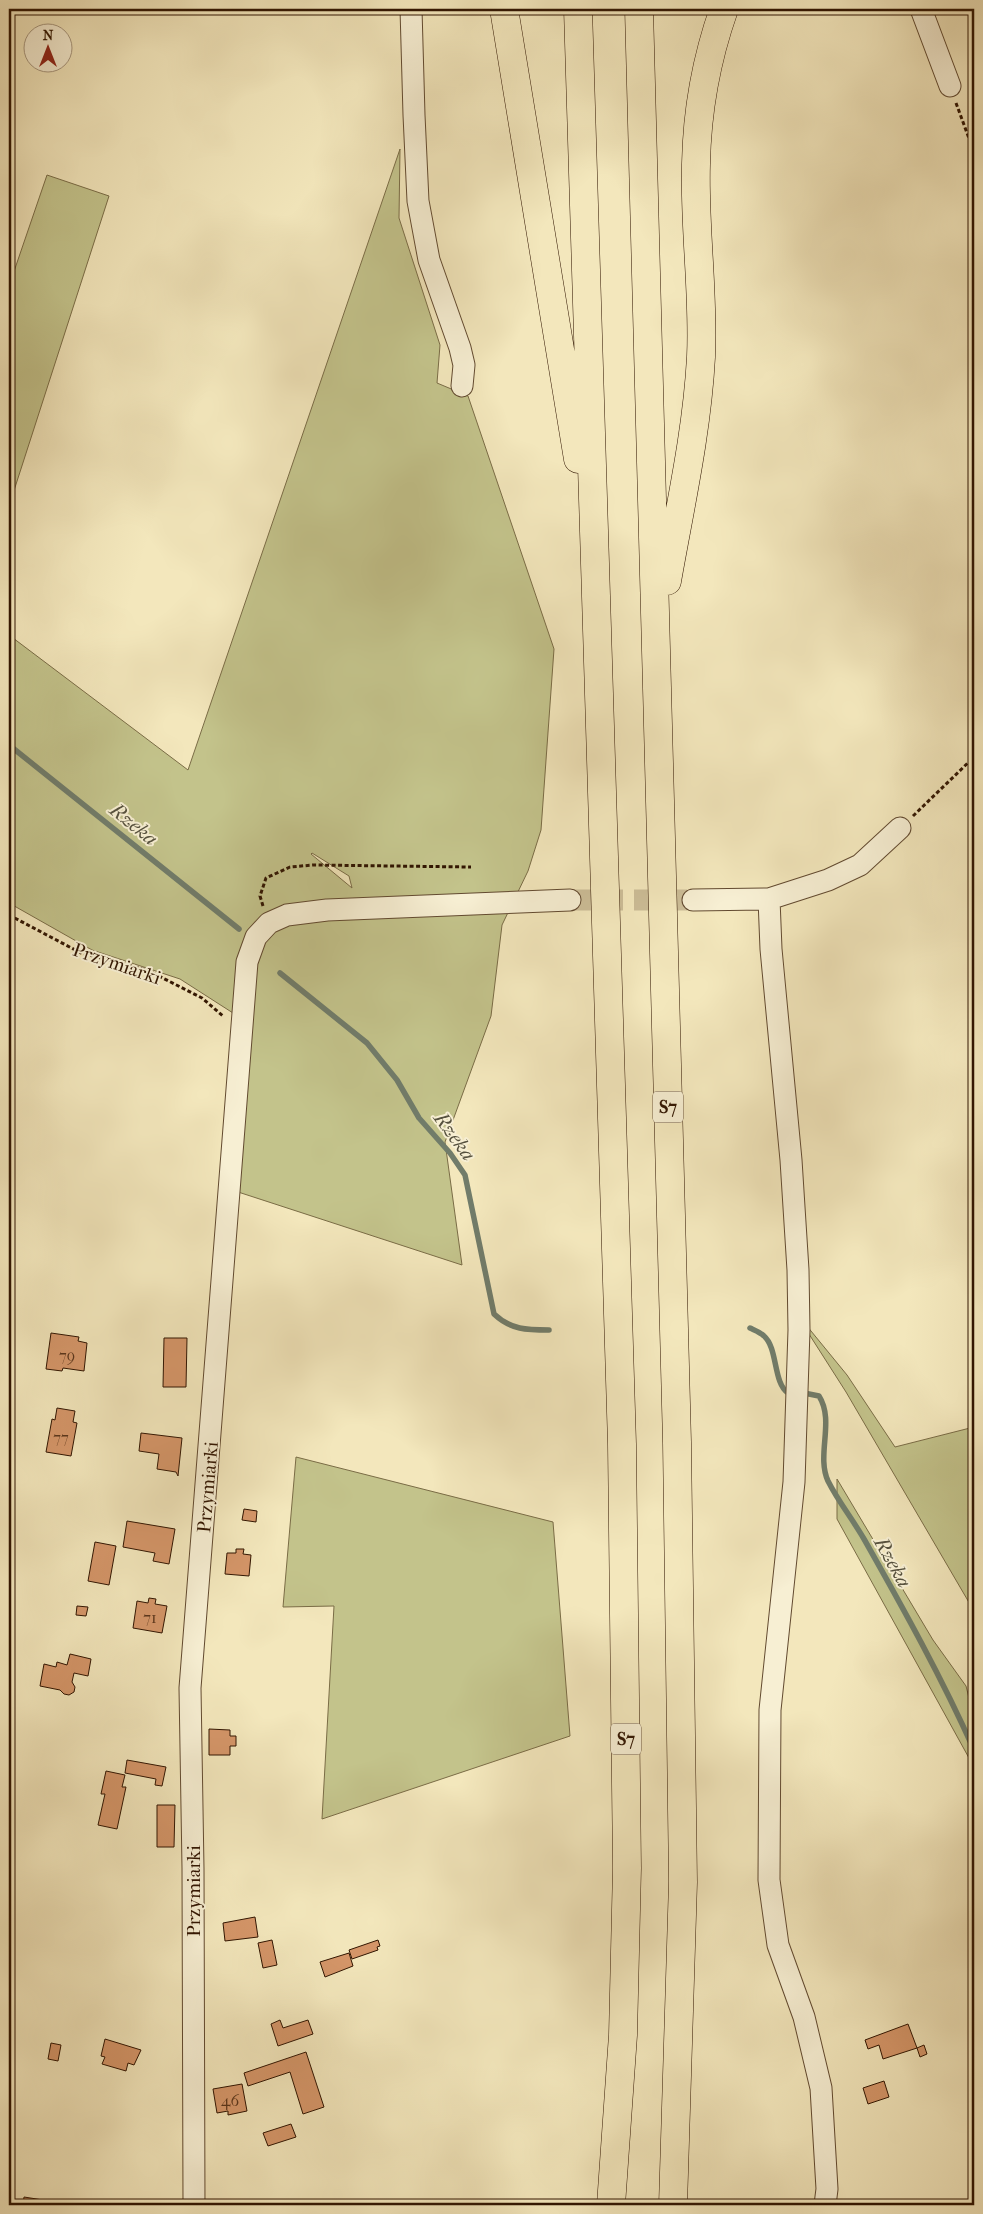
<svg xmlns="http://www.w3.org/2000/svg" width="983" height="2214" viewBox="0 0 983 2214" font-family="'IM FELL French Canon',serif">
	<style>
		.green { fill: #c3c38b; stroke: #7a6c46; fill-rule: evenodd }
		.lines { fill: none; stroke-linecap: round; stroke-linejoin: round }
		.stream { stroke: #717c6a; stroke-width: 5.5 }
		.building { fill: #d59669; stroke: #311501 }
		.minor-tunnel { stroke: #ccbd97; stroke-width: 21; stroke-dasharray: 21 11; stroke-linecap: butt }
		.minor-casing { stroke: #624a30; stroke-width: 23 }
		.highway-casing { stroke: #311501; stroke-width: 29 }
		.path { stroke: #311501; stroke-width: 3; stroke-dasharray: 4 2.5; stroke-linecap: butt }
		.minor { stroke: #f7efd3; stroke-width: 21 }
		.highway { stroke: #f3e7bc; stroke-width: 28 }
		.labels { text-anchor: middle; stroke-width: 4; stroke-linejoin: round; paint-order: stroke }
		.number-label { font-size: 16px; fill: #5a351b }
		.shield { fill: #f7efd3; stroke: #6c5640; stroke-width: 1 }
		.shield-label { font-size: 18px; font-weight: bold; fill: #311501 }
		.street-label { font-size: 19px; fill: #311501; stroke: #f7efd3 }
		.water-label { font-size: 20px; font-style: italic; fill: #56513e; stroke: #f7efd3 }
	</style>
	<rect width="100%" height="100%" fill="#f3e7bc"/>
	<filter id="stains"><feTurbulence type="fractalNoise" baseFrequency=".004" numOctaves="4"/><feColorMatrix values="0 0 0 0 .2 0 0 0 0 .09 0 0 0 0 .02 0 0 0 .5 -.17"/></filter>
	<radialGradient id="worn" r=".72"><stop offset=".6" stop-color="#630" stop-opacity="0"/><stop offset="1" stop-color="#630" stop-opacity=".3"/></radialGradient>
	<path class="green" d="M400 149 399 218 440 345 437 383 468 396 554 649 541 830 528 871 502 925 491 1016 445 1142 462 1265 235 1191 233 1013 180 979 92 950 9 903V635L188 770ZM312 853 349 876 352 888 311 854Z
		M47 175 109 196 9 506V286Z
		M793 1309 847 1375 895 1447 974 1427V1611L846 1392Z
		M296 1457 553 1522 570 1736 322 1819 334 1606 283 1607Z
		M837 1479 933 1640 966 1686 974 1718V1762L969 1758 837 1519Z"/>
	<g class="lines">
		<path class="stream" d="M9 745 239 929
			M280 973 367 1043 397 1080 419 1118 450 1153 465 1175 494 1314C511 1330 527 1330 549 1330
			M750 1328C754 1330 760 1332 764 1336 778 1348 773 1383 788 1393
			M804 1393 819 1396C835 1421 816 1455 828 1481 838 1501 853 1520 864 1539 903 1608 942 1678 974 1750"/>
	</g>
	<path class="building" d="M974 35V59L969 36Z
		M51 1333 79 1337 78 1341 87 1343 84 1371 63 1368 62 1371 46 1369Z
		M164 1338H187L186 1387H163Z
		M57 1408 75 1411 73 1422 77 1423 71 1456 46 1452 52 1419 55 1420Z
		M141 1433 182 1438 178 1476 176 1472 157 1469 159 1454 139 1451Z
		M244 1509 257 1511 256 1522 242 1520Z
		M127 1521 175 1529 169 1564 153 1561 155 1553 123 1547Z
		M95 1542 116 1546 109 1585 88 1581Z
		M236 1549H244L243 1554 251 1555 249 1576 225 1574 227 1553H236Z
		M149 1598 156 1599 155 1604 167 1606 162 1633 133 1628 137 1601 148 1603Z
		M77 1606 88 1607 86 1616 76 1615Z
		M70 1654 91 1659 88 1676 74 1673 72 1682 75 1687 74 1692 69 1695 64 1694 60 1690 40 1686 44 1664 56 1667 57 1662 67 1665Z
		M209 1729 230 1730V1736H236V1746H230V1755H209Z
		M127 1760 166 1767 162 1786 155 1785 156 1779 125 1773Z
		M106 1771 125 1775 122 1787H126L117 1829 98 1825 105 1794H101Z
		M157 1805H175L174 1847H157Z
		M255 1917 258 1937 225 1941 223 1923Z
		M272 1940 277 1965 263 1968 258 1943Z
		M378 1940 380 1946 377 1947 378 1950 352 1959 349 1950Z
		M349 1953 353 1966 325 1977 320 1962Z
		M280 2020 283 2028 308 2020 313 2034 278 2046 271 2024Z
		M908 2024 917 2048 883 2059 879 2045 868 2049 865 2040Z
		M105 2039 141 2050 134 2065 128 2063 126 2071 102 2064 105 2057 101 2056Z
		M51 2043 61 2045 58 2061 48 2059Z
		M924 2045 927 2054 920 2057 917 2048Z
		M306 2052 324 2107 303 2114 290 2072 248 2086 244 2073Z
		M884 2081 889 2097 868 2104 863 2088Z
		M242 2084 247 2111 228 2115V2111L217 2113 213 2089Z
		M291 2124 296 2137 268 2146 263 2133Z
		M24 2197 62 2203V2205H23Z"/>
	<g class="lines">
		<path class="minor-tunnel" d="M570 900H693"/>
		<defs>
			<path id="minor" d="M411 9 414 115 418 201 429 260 460 348 464 365 462 386
				M921 9 950 86
				M769 899 771 949 791 1160 798 1270 799 1330 794 1482 770 1710 769 1880 778 1945 804 2017 821 2088 827 2189 825 2205
				M693 900 769 899 828 880 860 865 900 828
				M194 2205 193 1868 190 1688 247 962 256 937 269 923 287 915 327 910 570 900"/>
			<path id="highway" d="M504 9 578 459
				M578 9 622 1444 627 1868 623 2035 611 2205
				M639 9 677 1442 683 1882 673 2205
				M667 581C680 507 697 432 701 357 704 293 694 228 696 164 697 110 706 60 724 9"/>
		</defs>
		<use href="#minor" class="minor-casing"/>
		<use href="#highway" class="highway-casing"/>
		<path class="path" d="M956 103 974 152
			M913 816 974 757
			M263 906 260 896 266 878 290 867 313 865 471 867
			M9 915 81 953 147 970 202 998 223 1016"/>
		<use href="#minor" class="minor"/>
		<use href="#highway" class="highway"/>
	</g>
	<g class="labels">
		<g class="number-label">
			<text x="67" y="1361">79</text>
			<text x="61" y="1443">77</text>
			<text x="150" y="1623">71</text>
			<text x="230" y="2106">46</text>
		</g>
		<g class="shield">
			<rect x="653" y="1091.5" width="30" height="31" rx="4"/>
			<rect x="611" y="1723.5" width="30" height="31" rx="4"/>
		</g>
		<g class="shield-label">
			<text x="668" y="1113">S7</text>
			<text x="626" y="1745">S7</text>
		</g>
		<g class="street-label">
			<text transform="translate(117 963) rotate(19)" y="7">Przymiarki</text>
			<text transform="translate(207 1487) rotate(-85)" y="7">Przymiarki</text>
			<text transform="translate(193 1891) rotate(-90)" y="7">Przymiarki</text>
		</g>
		<g class="water-label">
			<text transform="translate(134 824) rotate(39)" y="7">Rzeka</text>
			<text transform="translate(455 1136) rotate(54)" y="7">Rzeka</text>
			<text transform="translate(893 1562) rotate(61)" y="7">Rzeka</text>
		</g>
	</g>
	<rect width="983" height="2214" fill="none" stroke="#f3e7bc" stroke-width="30"/>
	<rect x="10" y="10" width="963" height="2194" fill="none" stroke="#311501" stroke-width="2.5"/>
	<rect x="15" y="15" width="953" height="2184" fill="none" stroke="#311501"/>
	<g transform="translate(48 48)"><circle r="24" fill="#f7efd3" stroke="#a8987f"/>
	<path d="M0-4L9 19L0 12L-9 19Z" fill="#8f2418"/>
	<text y="-8" font-size="14" font-weight="bold" text-anchor="middle" fill="#311501">N</text>
	</g>
	<rect width="100%" height="100%" filter="url(#stains)"/>
	<rect width="100%" height="100%" fill="url(#worn)"/>
</svg>
